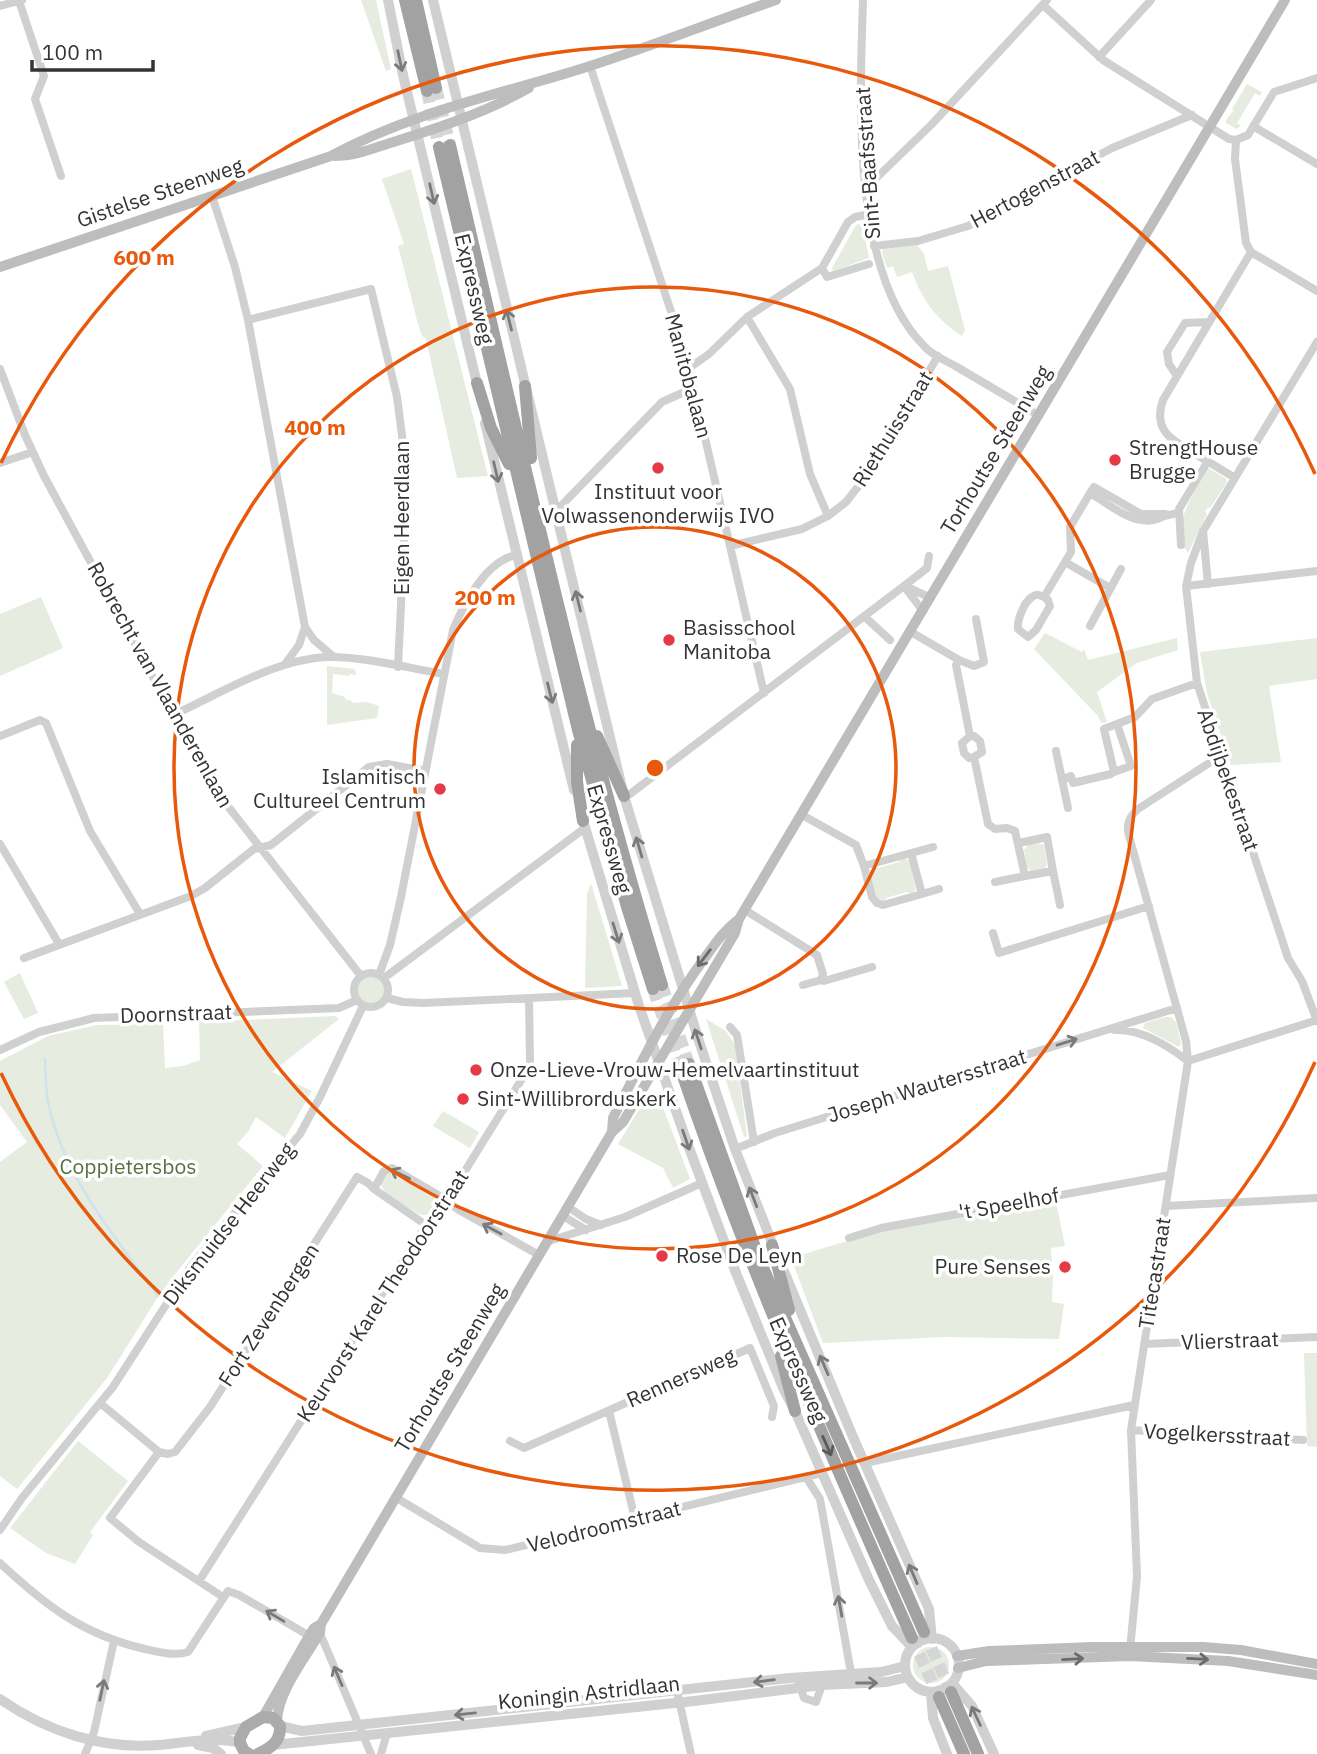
<svg xmlns="http://www.w3.org/2000/svg" width="1317" height="1754" viewBox="0 0 1317 1754" font-family="'IBM Plex Sans',sans-serif">
	<style>
		.green { fill: #e6ecdf }
		.lines { fill: none; stroke-linecap: round; stroke-linejoin: round }
		.stream { stroke: #cfe2ee; stroke-width: 2.5 }
		.trunk-tunnel { stroke: #d6d6d6; stroke-width: 12; stroke-dasharray: 12 6; stroke-linecap: butt }
		.minor { stroke: #d0d0d0; stroke-width: 8 }
		.tertiary { stroke: #d0d0d0; stroke-width: 10 }
		.secondary { stroke: #bdbdbd; stroke-width: 10 }
		.primary { stroke: #ababab; stroke-width: 12 }
		.trunk { stroke: #a2a2a2; stroke-width: 12 }
		.oneway { stroke: #7a7a7a }
		.oneway2 { stroke: #6a6a6a }
		.oneway3 { stroke: #5a5a5a }
		.ring { fill: none; stroke: #e8590c; stroke-width: 3.5 }
		.poi-dot { fill: #e63946; stroke: #fff; stroke-width: 2.5 }
		.labels { text-anchor: middle; stroke-width: 7; stroke-linejoin: round; paint-order: stroke }
		.street-label { font-size: 21px; fill: #333; stroke: #fff }
		.poi-label { font-size: 21px; fill: #333; stroke: #fff; text-anchor: start }
		.park-label { font-size: 21px; fill: #56703f; stroke: #fff }
		.centre { fill: #e8590c; stroke: #fff; stroke-width: 3.5 }
		.ring-label { font-size: 21px; text-anchor: middle; font-weight: bold; fill: #e8590c; stroke: #fff; stroke-width: 7; stroke-linejoin: round; paint-order: stroke }
	</style>
	<rect width="100%" height="100%" fill="#fff"/>
	<path class="green" d="M361 0H376L391 69 386 71Z
		M1247 84 1262 92 1260 96 1255 93 1237 123 1241 126 1237 129 1226 123V120L1234 110 1232 109Z
		M411 169 488 476 457 478 426 339 422 336 418 324 398 246 404 244 382 179Z
		M859 224 863 227 869 258 833 271 832 268 856 225Z
		M917 245 924 254 928 271 948 266 965 330 962 336C935 318 923 301 912 272L897 277 893 266 887 268 882 253 883 249Z
		M1208 469H1210L1225 478 1227 482 1211 507 1207 508 1205 512 1207 514 1188 553C1169 527 1194 492 1208 469Z
		M41 597 63 648 0 676V614Z
		M1045 633 1082 652 1084 649 1088 660 1177 638 1178 650 1137 663 1097 692 1107 722 1101 723 1098 716 1034 649Z
		M1317 638V679L1269 686 1281 762 1231 765 1207 693 1200 652Z
		M327 666 355 669 356 675 350 674V676L333 674 332 693 345 697V699L352 701V703L367 702 379 706 377 718 327 725Z
		M1038 843 1044 845 1047 865 1044 869 1031 871 1027 867 1024 850 1028 845Z
		M901 859H907L910 863 916 890 911 894 907 892 886 898 885 901 876 899 869 871 875 866 878 868 899 862Z
		M591 883 622 986 585 988 587 894Z
		M20 973 38 1013 24 1019 4 982Z
		M356 990a15 15 0 1 1 30 0a15 15 0 1 1-30 0Z
		M335 1016 339 1019 272 1072 312 1091 285 1138 256 1117 248 1132 237 1144 263 1166 175 1274 156 1300 107 1378 17 1489 0 1476V1162L27 1142 0 1105V1061L48 1036 97 1025 163 1024 165 1068 183 1066 200 1060 199 1022Z
		M1165 1017H1171L1176 1022 1181 1043 1179 1047 1143 1028 1145 1023Z
		M706 1019 726 1031 735 1045 747 1136 744 1137Z
		M653 1093 663 1107 690 1179 673 1188 663 1168 618 1144 648 1095Z
		M443 1111 479 1132 470 1148 433 1126Z
		M390 1173 435 1198 436 1202 429 1215H421L386 1195 380 1182 385 1175Z
		M1055 1197 1065 1246 1051 1248 1052 1262H1049V1274H1053L1052 1302 1064 1304 1059 1339 945 1337 823 1343 791 1258 883 1230Z
		M1304 1353H1317V1447L1307 1446Z
		M78 1441 128 1481 90 1532 93 1535 75 1564 46 1553 10 1528Z
		M913 1665a18 18 0 1 1 36 0a18 18 0 1 1-36 0Z"/>
	<g class="lines">
		<path class="stream" d="M45 1059C46 1073 45 1088 48 1102 63 1176 115 1237 158 1296"/>
		<path class="trunk-tunnel" d="M436 88 450 145
			M427 91 439 147
			M662 985 689 1064
			M653 989 680 1067
			M924 1632 951 1692
			M912 1638 939 1697"/>
		<path class="minor" d="M863 0C860 99 850 273 925 347 933 356 947 361 957 367 984 383 1012 399 1039 416
			M19 1 44 76 35 99 61 176
			M1043 5 1103 60 1229 139 1236 140
			M0 6 22 0
			M1099 57 1151 0
			M590 66 687 360 764 693
			M1253 126 1317 164
			M1236 140 1235 159 1246 243 1251 252 1317 291
			M1236 140 1248 135 1274 92 1317 78
			M867 187 932 124 1047 0
			M212 196 235 267 248 320 305 627 314 640 334 657
			M874 246 918 241 968 226 1112 148 1192 115
			M822 268 827 277 869 264
			M747 317 790 389 810 474 828 516
			M248 320 371 289 397 397 404 451 405 521 398 667
			M689 368 709 354 747 317 822 268 848 222 855 217 870 214
			M0 369 25 435 44 476 212 786 361 976
			M1177 376 1169 364 1167 352 1185 323 1209 322
			M0 463 33 452
			M1235 478C1222 470 1209 462 1197 455 1173 441 1152 431 1163 400L1251 252
			M1090 493 1094 487 1141 514H1165
			M556 511 662 402 693 388
			M1203 531 1208 584
			M1181 545 1179 509 1208 461
			M730 546 802 529 828 516 846 502 868 474 938 356
			M1065 562 1110 588
			M904 586 923 611
			M1186 586 1317 571
			M907 587 931 598
			M1044 597 1048 600 1050 606 1036 630 1028 637 1018 629C1017 620 1024 602 1032 597 1037 593 1039 595 1044 597L1071 552 1070 527 1090 493C1109 504 1134 527 1157 519 1165 516 1169 514 1179 513
			M864 616 890 640
			M1090 626 1121 569
			M911 632 959 660
			M285 664 299 645 305 627
			M173 715C221 693 277 658 330 657 366 657 408 668 444 674
			M0 736 40 720 46 723 90 831 140 914
			M970 736H974L980 741 982 752 974 757 988 824 995 829 1007 828 1015 831 1025 876 1053 871 1047 837 1019 843
			M1056 751 1068 808
			M974 757 969 758 964 753 962 743 970 736 956 665 959 660 974 666 984 662 976 619
			M1114 772 1131 766 1117 724
			M1062 779 1071 776 1073 783 1111 774 1114 772 1104 729 1135 717 1152 699 1197 683
			M624 796 630 794 904 586 927 568 929 556
			M802 815 856 845 864 866 933 847
			M0 844 59 944
			M864 866 872 897 877 903 883 905 922 894 911 853
			M1053 871 1060 905
			M995 882 1025 876
			M922 894 939 889
			M745 910 817 955 823 974 821 980 803 985
			M993 933 999 953 1149 906
			M24 958 191 896 205 888 254 849 271 845 369 767 387 764 425 771
			M354 990a17 17 0 1 1 34 0a17 17 0 1 1-34 0Z
			M379 975 390 945 401 897 453 630C464 603 486 561 516 555
			M384 978 585 828
			M821 980 824 981 872 967
			M387 998 403 1002 423 1003 635 993
			M1317 1021 1302 981 1288 958 1197 683 1186 586 1191 563 1203 531 1317 342
			M730 1027 737 1035 754 1142
			M1115 1030C1142 1029 1168 1046 1188 1061
			M0 1050 39 1032 94 1018 339 1008 357 1000
			M1188 1061 1317 1020
			M735 1149 775 1133 1177 1008
			M374 1189 384 1171 392 1168 438 1195 459 1210 539 1255
			M1166 1206 1317 1198
			M568 1207 586 1219 601 1225
			M563 1216 586 1230
			M849 1238 881 1228 1170 1175
			M549 1241 625 1217 702 1183
			M1144 1344 1317 1337
			M100 1403 159 1452 168 1454 175 1452 210 1407 357 1177 368 1183 374 1189 426 1225
			M609 1411 635 1519
			M1131 1430 1303 1440
			M510 1441 524 1448 750 1348 774 1406 772 1417
			M159 1452 110 1518 139 1542 223 1597
			M865 1463 1134 1405
			M806 1477 820 1499 851 1673
			M395 1497 480 1548 505 1550 822 1473
			M0 1530 22 1498 113 1387 191 1266 300 1134 320 1097 363 1006
			M0 1563C45 1605 83 1635 145 1649 158 1652 175 1656 188 1652L228 1591 239 1595 313 1638
			M199 1581 426 1225 455 1187 525 1074 530 1063 529 999
			M316 1631 322 1638 371 1754
			M1130 1650 1137 1576 1131 1430 1188 1061 1186 1041 1129 836C1126 824 1129 817 1138 809L1220 756
			M799 1684 804 1698 816 1702 822 1685
			M677 1691 691 1754
			M85 1754 94 1732 114 1641
			M381 1754 387 1733"/>
		<path class="tertiary" d="M388 0 403 75 478 388
			M433 0 624 796 698 1038 735 1149 775 1250
			M485 423 574 790
			M581 814 639 1006 688 1145 736 1273 784 1390 795 1411 869 1580 892 1626 912 1647
			M781 1264 853 1437 929 1609 932 1639
			M905 1665a27 27 0 1 1 54 0a27 27 0 1 1-54 0Z
			M952 1683 972 1706 994 1754
			M931 1692 933 1718 947 1754
			M0 1699C46 1731 102 1750 159 1745 183 1743 217 1736 240 1743
			M280 1726 302 1731 790 1678 881 1672 905 1666
			M206 1736 246 1727
			M198 1745 213 1748 221 1754
			M273 1745 694 1701 822 1685 887 1682 908 1677"/>
		<path class="secondary" d="M334 156C353 156 369 150 387 144 435 129 485 113 529 88
			M0 267 331 156C408 114 492 96 574 71 642 50 709 23 776 0
			M612 1132 613 1118C641 1063 667 1009 704 959 715 944 724 930 739 919
			M957 1656 989 1651 1093 1647H1203L1241 1650 1317 1664
			M958 1668 986 1661 1130 1656 1228 1661 1317 1675
			M263 1717 309 1636 314 1628 321 1624 612 1132 623 1122 735 933 739 919 1285 0
			M277 1721C278 1692 305 1658 320 1633L321 1624"/>
		<path class="primary" d="M249 1754 244 1751 240 1743V1738L246 1727 263 1717 273 1718 280 1726C281 1741 271 1748 258 1754"/>
		<path class="trunk" d="M405 0 427 91
			M416 0 436 88
			M450 145C516 426 577 709 662 985
			M439 147 578 730 627 907 653 989
			M477 383 491 428 509 464
			M525 386 531 458
			M597 736 624 796
			M577 745V782L583 821
			M689 1064 760 1261 924 1632
			M680 1067C746 1262 828 1450 912 1638
			M772 1245 789 1310
			M781 1356 795 1411
			M951 1692 978 1754
			M939 1697 964 1754"/>
	</g>
	<defs><path id="oneway-shaft" d="M-6 0H5M1.5-3L5.5 0L1.5 3" fill="none" stroke-width="1.6" stroke-linecap="round" stroke-linejoin="round" transform="scale(1.75)"/></defs>
	<g class="oneway">
		<use href="#oneway-shaft" transform="translate(400 61) rotate(78)"/>
		<use href="#oneway-shaft" transform="translate(432 194) rotate(77)"/>
		<use href="#oneway-shaft" transform="translate(509 320) rotate(-104)"/>
		<use href="#oneway-shaft" transform="translate(496 472) rotate(77)"/>
		<use href="#oneway-shaft" transform="translate(578 601) rotate(-104)"/>
		<use href="#oneway-shaft" transform="translate(550 693) rotate(76)"/>
		<use href="#oneway-shaft" transform="translate(639 847) rotate(-106)"/>
		<use href="#oneway-shaft" transform="translate(616 933) rotate(73)"/>
		<use href="#oneway-shaft" transform="translate(698 1039) rotate(-108)"/>
		<use href="#oneway-shaft" transform="translate(1067 1042) rotate(-17)"/>
		<use href="#oneway-shaft" transform="translate(686 1140) rotate(71)"/>
		<use href="#oneway-shaft" transform="translate(400 1174) rotate(-154)"/>
		<use href="#oneway-shaft" transform="translate(753 1197) rotate(-111)"/>
		<use href="#oneway-shaft" transform="translate(492 1229) rotate(-151)"/>
		<use href="#oneway-shaft" transform="translate(824 1365) rotate(-113)"/>
		<use href="#oneway-shaft" transform="translate(913 1574) rotate(-113)"/>
		<use href="#oneway-shaft" transform="translate(840 1606) rotate(-100)"/>
		<use href="#oneway-shaft" transform="translate(275 1616) rotate(-149)"/>
		<use href="#oneway-shaft" transform="translate(338 1676) rotate(-113)"/>
		<use href="#oneway-shaft" transform="translate(764 1681) rotate(173)"/>
		<use href="#oneway-shaft" transform="translate(867 1683)"/>
		<use href="#oneway-shaft" transform="translate(102 1690) rotate(-78)"/>
		<use href="#oneway-shaft" transform="translate(465 1714) rotate(174)"/>
		<use href="#oneway-shaft" transform="translate(976 1716) rotate(-115)"/>
	</g>
	<g class="oneway2">
		<use href="#oneway-shaft" transform="translate(704 958) rotate(127)"/>
		<use href="#oneway-shaft" transform="translate(1073 1659) rotate(-3)"/>
		<use href="#oneway-shaft" transform="translate(1198 1659) rotate(3)"/>
	</g>
	<use class="oneway3" href="#oneway-shaft" transform="translate(827 1446) rotate(66)"/>
	<g class="ring">
		<circle cx="655" cy="768" r="241"/>
		<circle cx="655" cy="768" r="481"/>
		<path d="M1315 1062A722 722 0 0 1 1 1073M1 463A722 722 0 0 1 1315 474"/>
	</g>
	<g class="poi-dot">
		<circle cx="1115" cy="460" r="7"/>
		<circle cx="658" cy="468" r="7"/>
		<circle cx="669" cy="640" r="7"/>
		<circle cx="440" cy="789" r="7"/>
		<circle cx="476" cy="1070" r="7"/>
		<circle cx="463" cy="1099" r="7"/>
		<circle cx="662" cy="1256" r="7"/>
		<circle cx="1065" cy="1267" r="7"/>
	</g>
	<g class="labels">
		<g class="street-label">
			<text transform="translate(868 163) rotate(-94)" y="7">Sint-Baafsstraat</text>
			<text transform="translate(1035 189) rotate(-28)" y="7">Hertogenstraat</text>
			<text transform="translate(160 193) rotate(-19)" y="7">Gistelse Steenweg</text>
			<text transform="translate(474 289) rotate(77)" y="7">Expressweg</text>
			<text transform="translate(688 376) rotate(75)" y="7">Manitobalaan</text>
			<text transform="translate(893 429) rotate(-58)" y="7">Riethuisstraat</text>
			<text transform="translate(996 450) rotate(-59)" y="7">Torhoutse Steenweg</text>
			<text transform="translate(402 518) rotate(-90)" y="7">Eigen Heerdlaan</text>
			<text transform="translate(160 685) rotate(61)" y="7">Robrecht van Vlaanderenlaan</text>
			<text transform="translate(1228 780) rotate(71)" y="7">Abdijbekestraat</text>
			<text transform="translate(609 839) rotate(74)" y="7">Expressweg</text>
			<text transform="translate(176 1014) rotate(-2)" y="7">Doornstraat</text>
			<text transform="translate(927 1086) rotate(-17)" y="7">Joseph Wautersstraat</text>
			<text transform="translate(1009 1204) rotate(-10)" y="7">'t Speelhof</text>
			<text transform="translate(229 1224) rotate(-52)" y="7">Diksmuidse Heerweg</text>
			<text transform="translate(1155 1273) rotate(-81)" y="7">Titecastraat</text>
			<text transform="translate(383 1296) rotate(-57)" y="7">Keurvorst Karel Theodoorstraat</text>
			<text transform="translate(269 1315) rotate(-57)" y="7">Fort Zevenbergen</text>
			<text transform="translate(1230 1341) rotate(-2)" y="7">Vlierstraat</text>
			<text transform="translate(450 1368) rotate(-59)" y="7">Torhoutse Steenweg</text>
			<text transform="translate(798 1370) rotate(66)" y="7">Expressweg</text>
			<text transform="translate(681 1378) rotate(-24)" y="7">Rennersweg</text>
			<text transform="translate(1217 1435) rotate(3)" y="7">Vogelkersstraat</text>
			<text transform="translate(604 1527) rotate(-14)" y="7">Velodroomstraat</text>
			<text transform="translate(589 1693) rotate(-6)" y="7">Koningin Astridlaan</text>
		</g>
		<g class="poi-label">
			<text x="1129" y="455">StrengtHouse<tspan x="1129" dy="24">Brugge</tspan></text>
			<text x="658" y="499" text-anchor="middle">Instituut voor<tspan x="658" dy="24">Volwassenonderwijs IVO</tspan></text>
			<text x="683" y="635">Basisschool<tspan x="683" dy="24">Manitoba</tspan></text>
			<text x="426" y="784" text-anchor="end">Islamitisch<tspan x="426" dy="24">Cultureel Centrum</tspan></text>
			<text x="490" y="1077">Onze-Lieve-Vrouw-Hemelvaartinstituut</text>
			<text x="477" y="1106">Sint-Willibrorduskerk</text>
			<text x="676" y="1263">Rose De Leyn</text>
			<text x="1051" y="1274" text-anchor="end">Pure Senses</text>
		</g>
		<g class="park-label">
			<text x="128" y="1174">Coppietersbos</text>
		</g>
	</g>
	<circle cx="655" cy="768" r="10" class="centre"/>
	<g class="ring-label">
		<text x="144" y="265">600 m</text>
		<text x="315" y="435">400 m</text>
		<text x="485" y="605">200 m</text>
	</g>
	<path d="M32 60v10h121v-10" fill="none" stroke="#333333" stroke-width="3.5"/>
	<text x="42" y="60" font-size="21" fill="#333333" stroke="#ffffff" stroke-width="5" paint-order="stroke">100 m</text>
</svg>
